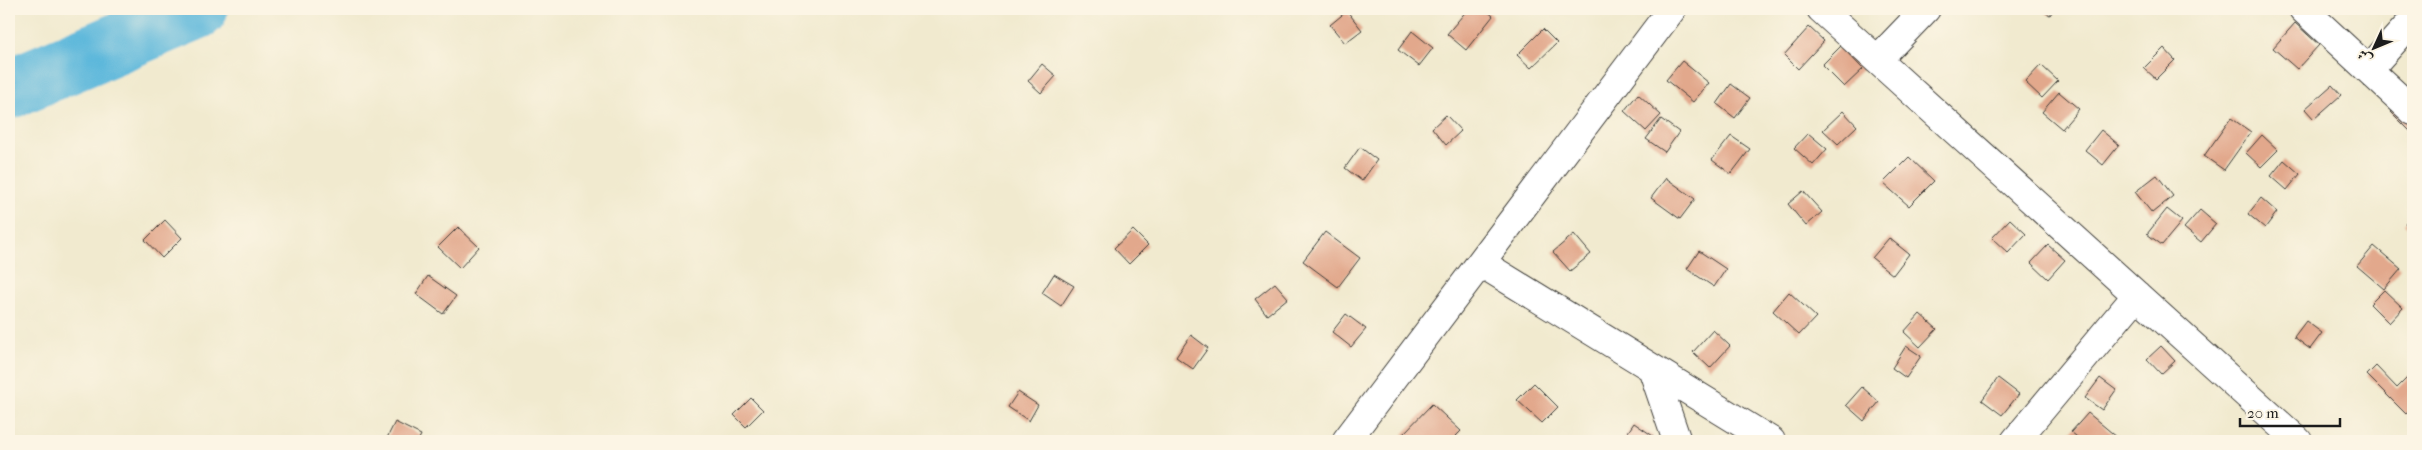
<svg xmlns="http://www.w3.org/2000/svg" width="2422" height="450" viewBox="0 0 2422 450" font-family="'IM FELL French Canon',Amiri,serif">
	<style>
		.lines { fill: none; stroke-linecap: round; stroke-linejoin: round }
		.river { stroke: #5db8db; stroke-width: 60 }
		.building { fill: #e2a88c }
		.minor-casing { stroke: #3c3b37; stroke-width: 30 }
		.minor { stroke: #fff; stroke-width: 28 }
	</style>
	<rect width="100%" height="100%" fill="#fcf5e5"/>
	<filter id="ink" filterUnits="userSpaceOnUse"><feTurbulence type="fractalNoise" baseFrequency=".02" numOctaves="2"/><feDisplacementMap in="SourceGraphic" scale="10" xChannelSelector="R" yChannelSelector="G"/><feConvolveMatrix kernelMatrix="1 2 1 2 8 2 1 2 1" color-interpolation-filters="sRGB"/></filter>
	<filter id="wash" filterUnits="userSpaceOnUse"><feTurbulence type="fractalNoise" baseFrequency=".0096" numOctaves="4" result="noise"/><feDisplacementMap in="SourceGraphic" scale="20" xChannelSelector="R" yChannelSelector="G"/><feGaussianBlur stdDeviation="1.12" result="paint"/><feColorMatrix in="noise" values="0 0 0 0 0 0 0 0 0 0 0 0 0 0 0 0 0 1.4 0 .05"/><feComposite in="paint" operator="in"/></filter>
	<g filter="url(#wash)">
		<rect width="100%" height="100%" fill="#f1eacf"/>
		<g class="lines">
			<path class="river" d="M9 89 198 9"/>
		</g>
		<g id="blocks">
			<path class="building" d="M1468 9H1485L1493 16 1466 50 1447 34Z
				M2039 9H2054L2050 15Z
				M1347 11 1362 30 1345 43 1330 25Z
				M2295 23 2319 45 2297 69 2273 48Z
				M1809 27 1824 41 1798 69 1784 55Z
				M1543 29 1557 43 1531 68 1517 55Z
				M1412 31 1433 48 1419 66 1398 50Z
				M1841 46 1863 69 1844 87 1822 65Z
				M2164 48 2175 60 2156 79 2144 68Z
				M1682 61 1709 83 1693 102 1666 80Z
				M1042 64 1056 76 1041 93 1028 81Z
				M2041 65 2058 81 2042 98 2025 82Z
				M1731 84 1750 98 1735 118 1717 104Z
				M2332 85 2341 95 2314 119 2305 109Z
				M2059 92 2079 109 2062 129 2042 112Z
				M1638 94 1661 115 1646 131 1624 111Z
				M2404 99 2413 108V134L2391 112Z
				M1843 111 1857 126 1838 144 1823 130Z
				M1446 115 1461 131 1446 145 1432 128Z
				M2231 118 2251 132 2224 170 2204 156Z
				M1661 119 1679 132 1665 152 1646 139Z
				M2101 130 2119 145 2103 165 2085 150Z
				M1808 133 1827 149 1813 165 1794 148Z
				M2262 135 2278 150 2261 167 2246 153Z
				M1731 136 1750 149 1731 174 1712 160Z
				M1360 147 1377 160 1362 181 1345 168Z
				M1909 157 1934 181 1909 206 1883 183Z
				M2284 160 2300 174 2287 190 2271 176Z
				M2157 175 2173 196 2152 213 2135 192Z
				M1666 178 1695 199 1680 219 1651 198Z
				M1803 191 1822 212 1806 226 1788 204Z
				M2261 198 2277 212 2265 228 2248 214Z
				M2167 209 2182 221 2162 245 2147 234Z
				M2200 210 2216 224 2201 242 2184 228Z
				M2413 215V232L2405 223Z
				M2010 219 2026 234 2008 253 1992 238Z
				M165 220 182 238 162 258 145 240Z
				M458 227 479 247 460 268 438 247Z
				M1133 230 1148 245 1129 264 1114 248Z
				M1325 232 1360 258 1338 287 1303 261Z
				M1574 234 1591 254 1570 271 1553 252Z
				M1889 238 1909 254 1893 275 1872 258Z
				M2048 245 2065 260 2048 279 2031 263Z
				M2374 246 2401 269 2384 289 2357 266Z
				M1699 251 1726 269 1714 287 1687 269Z
				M1054 274 1074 286 1061 306 1042 293Z
				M428 276 456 296 443 314 416 294Z
				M1275 283 1288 298 1267 315 1255 299Z
				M2384 290 2403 308 2389 323 2370 304Z
				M1789 292 1816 317 1799 335 1773 311Z
				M1346 314 1366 329 1351 347 1332 332Z
				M1920 314 1937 329 1920 347 1904 332Z
				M2306 321 2322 333 2310 349 2294 337Z
				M1713 330 1730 346 1710 368 1693 352Z
				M1191 335 1208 348 1193 369 1176 357Z
				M1906 346 1921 356 1906 378 1892 368Z
				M2161 346 2175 361 2161 374 2147 359Z
				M2376 366 2397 388 2413 372V407L2406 414 2367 375Z
				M1998 378 2019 394 2002 415 1982 400Z
				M2100 378 2116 390 2102 410 2085 398Z
				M1534 383 1558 407 1542 423 1517 400Z
				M1862 387 1879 402 1864 421 1846 405Z
				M1018 392 1038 405 1029 421 1008 407Z
				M751 398 763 410 746 427 734 415Z
				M1432 404 1461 431 1451 441H1411L1403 434Z
				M2088 413 2118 438 2115 441H2082L2071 432Z
				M395 422 421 435 418 441H394L387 438Z
				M1634 423 1653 436 1650 441H1622Z"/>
		</g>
	</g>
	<g filter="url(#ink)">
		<use href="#blocks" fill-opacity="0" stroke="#3c3b37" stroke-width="1"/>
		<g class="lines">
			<defs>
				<path id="minor" d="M1821 9 2298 441
					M2303 9 2413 111
					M1877 60 1926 9
					M2369 69 2413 20
					M1481 263 1771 441
					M1652 368 1677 441
					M1346 441 1672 9
					M2015 441 2137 295"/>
			</defs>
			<use href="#minor" class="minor-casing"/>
			<use href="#minor" class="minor"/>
		</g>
	</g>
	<rect width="2422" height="450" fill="none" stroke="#fcf5e5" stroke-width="30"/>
	<g transform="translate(2374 48) rotate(226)" stroke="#fcf5e5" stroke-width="4" paint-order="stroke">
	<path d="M0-4L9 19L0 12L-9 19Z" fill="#1c1c1c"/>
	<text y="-8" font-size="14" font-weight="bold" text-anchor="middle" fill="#1c1c1c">ش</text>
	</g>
	<path d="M2240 418v8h100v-8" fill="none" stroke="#1c1c1c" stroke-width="2.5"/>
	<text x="2247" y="418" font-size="15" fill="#1c1c1c" stroke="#fcf5e5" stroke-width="4" paint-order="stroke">20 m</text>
</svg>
